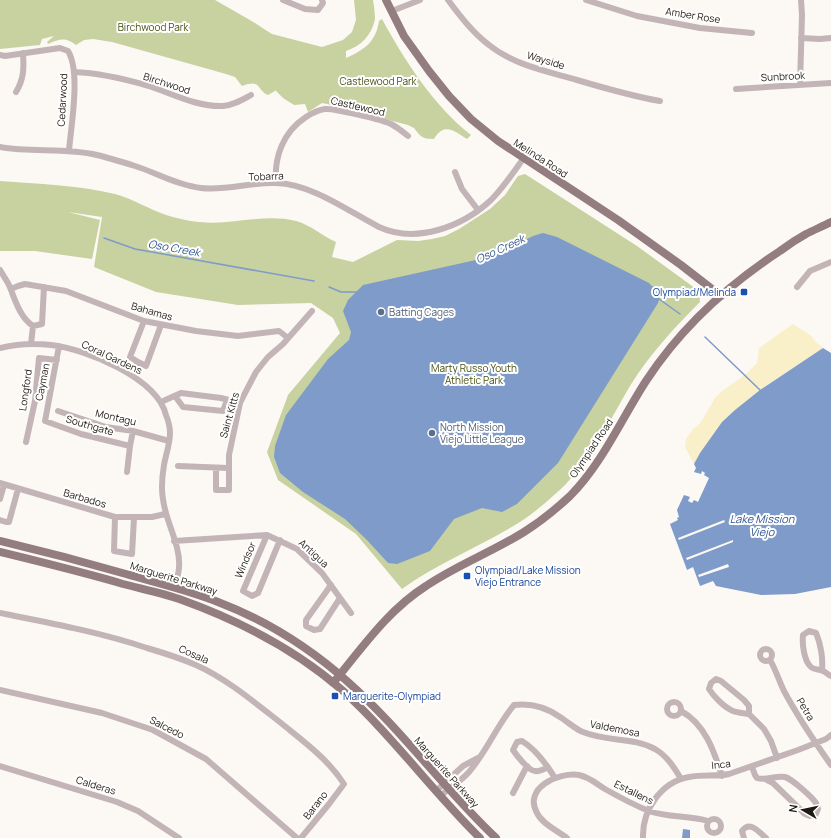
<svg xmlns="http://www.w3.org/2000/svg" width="831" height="838" viewBox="0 0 831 838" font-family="Manrope,sans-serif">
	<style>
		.green { fill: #c8d1a0 }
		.sand { fill: #f9efc9 }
		.water { fill: #7e9bc9 }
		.pier { fill: #fcf8f4 }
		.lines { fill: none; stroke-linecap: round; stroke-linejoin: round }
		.stream { stroke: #7e9bc9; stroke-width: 1.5 }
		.minor { stroke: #c3b5b7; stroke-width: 6 }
		.major { stroke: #947d81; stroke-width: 8 }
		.transit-dot { fill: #1a4fb4; stroke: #fff; stroke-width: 1.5 }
		.service-dot { fill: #5c6f8a; stroke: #fff; stroke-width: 1.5 }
		.labels { text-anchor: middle; stroke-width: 4; stroke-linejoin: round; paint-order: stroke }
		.street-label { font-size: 10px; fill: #201912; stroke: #fff }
		.park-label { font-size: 10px; fill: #485011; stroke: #fff }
		.transit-label { font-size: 10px; fill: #164399; stroke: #fff; text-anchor: start }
		.service-label { font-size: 10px; fill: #4e5e75; stroke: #fff; text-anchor: start }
		.water-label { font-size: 11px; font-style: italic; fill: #315791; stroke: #fff }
	</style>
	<rect width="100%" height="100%" fill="#fcf8f4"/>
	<path class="green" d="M0 0H215L255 23 264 29 272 34 322 47 343 40 352 32 356 20 354 0H373C374 6 375 14 375 19 372 35 361 46 346 51V58C364 50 376 42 379 21L382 19C405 61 433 105 471 135L467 139C454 131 444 122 434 139 422 139 420 136 414 128L408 125 327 104 322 103 308 112 305 104 294 105 283 98 275 90V91L268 95C255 89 263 79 242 86L235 77 226 74 112 42 93 39 84 40 76 45C65 37 60 39 48 44L47 42 54 36 42 39 40 45 0 49Z
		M525 174 637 246 699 291 700 302C674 328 649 355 630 386 610 420 592 457 565 485 548 501 530 517 510 528 474 549 435 565 402 589L356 534 278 480 267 452 288 395 340 333 333 318 311 303 238 305 156 292 94 267 102 217 68 212 100 220 92 259 35 251H0V181C38 184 77 185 115 194 133 199 149 209 166 215 176 218 188 221 199 222 231 226 263 213 296 221 311 225 322 236 336 242L332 257 353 262 397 240 418 241 432 239 445 236 459 229 490 209 505 195 518 176Z"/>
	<path class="sand" d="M793 324 813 337 812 338 823 348 760 390 722 422 700 453 694 464 685 447 686 439 694 428 696 427 701 422 715 398 721 392 746 374 757 363 759 348Z"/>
	<path class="water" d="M543 233 557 237 649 283 660 296 658 303 558 463 517 504 502 512 482 508 454 519 430 551 397 564 388 563 367 540 345 519 303 492 280 473 274 457 275 446 286 415 328 359 349 340 351 332 343 311 348 300 363 285 494 256 533 236Z
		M823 348 831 353V587L795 594 761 595 716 586 713 581 700 586 693 567 687 570 670 524 678 520 677 518 679 517 677 510 684 495 690 497 688 501 692 503 694 500 698 502 709 478 704 475 705 473 702 471 701 474 694 472 696 468 694 464 700 453 722 422 735 410 760 390Z
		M683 829 690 830V838H682Z"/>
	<path class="pier" d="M724 520 725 522 679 540 678 538Z
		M733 540V542L687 560 686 558Z
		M728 564 729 567 699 577 698 575Z"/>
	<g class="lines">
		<path class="stream" d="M104 238 135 249 314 281
			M650 286 669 294
			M329 287 341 292H356
			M659 299 680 314
			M705 337 760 390"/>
		<path class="minor" d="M283 0 305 9 318 10 323 3 322 0
			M448 0C460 16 473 33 489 45 514 65 546 71 577 80 604 88 631 96 660 101
			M586 0 637 16 700 28 752 33
			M392 11 420 0
			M801 38 820 39 831 38
			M0 55 5 56 60 48 68 51C81 72 71 125 69 151
			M74 72C99 73 125 79 149 86 173 94 197 107 223 106 234 105 242 100 251 95
			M800 85 802 15 801 0
			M736 89 831 83
			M16 92C24 79 24 68 23 53
			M0 147C32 153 65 147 97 155 109 158 122 162 135 166 157 173 177 185 201 188 226 191 251 182 276 183 312 184 348 211 379 227 416 244 462 227 491 200 503 188 513 173 523 159
			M455 172 462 189 478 210
			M276 183C274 157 283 132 306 117 312 113 317 110 325 109 333 108 383 120 391 124 397 127 403 132 408 136
			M0 270C4 277 9 283 11 290 16 303 21 318 33 326L31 344
			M797 287 810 271 831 262
			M11 289 18 286 25 284 66 291 144 321 196 331 238 336 279 331 288 338
			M33 326 42 324 44 287
			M59 346 45 421 81 434 130 446
			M0 348C16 344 35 343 51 345 86 349 157 378 166 415 168 420 170 427 170 433 170 444 166 454 164 465 162 477 161 488 163 499 165 520 181 546 179 567 179 573 176 581 175 587
			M138 362 130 357 144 321
			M131 375 138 362 146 366 161 325
			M175 396 183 407 223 411 227 400
			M161 402 181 393 221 398 240 403
			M58 411 106 427 133 431 169 441
			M26 442 35 401 39 358 57 360
			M178 466 228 468
			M216 468V490H229V455L240 403 244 395 256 372 268 357 283 344 312 311
			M127 472 130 446 133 431
			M0 483 115 517H152L165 514
			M0 499 4 485
			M115 517 114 551 132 554 134 518
			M0 520 6 522H9L18 489
			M267 535 243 591 252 596 258 593 280 540
			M174 541 267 535 297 549 322 573 351 613
			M331 585 306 620V626L314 630 320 629 340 598
			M0 613C50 623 99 632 147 648 164 653 180 658 196 665 227 679 254 702 281 723 303 741 328 759 344 784L329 804 301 838
			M760 655a6 6 0 1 1 12 0a6 6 0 1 1-12 0Z
			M770 660C776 670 779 681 784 691 798 717 814 741 831 765
			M822 670C823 659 821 644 816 633L809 631 803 635C802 644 804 661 811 667 814 670 819 669 823 671 826 672 828 675 831 676
			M0 690 102 713 153 730 206 759 297 838
			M667 709a7 7 0 1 1 14 0a7 7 0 1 1-14 0Z
			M681 711C705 724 714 751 722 776
			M749 714C744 713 738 713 733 711 724 707 714 697 709 689L711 683 716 679 721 681 744 700 749 706V714L764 729 771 741 777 758
			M0 766 117 802 138 811 179 838
			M548 767C544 769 540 772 535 771 529 771 517 756 513 750L517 742 522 741C535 749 547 765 555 778
			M752 767 755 775 757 778C767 781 775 775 785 777 792 779 812 797 816 803 817 805 818 807 818 809L816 814 810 816 805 814 773 783 767 780
			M436 791 463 766 478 758
			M513 793 527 766
			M440 796C450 788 461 781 469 772 487 751 497 725 514 705 531 703 546 707 560 717 568 722 575 729 583 732 607 742 633 737 655 749 667 756 674 767 681 779
			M707 826a7 7 0 1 1 14 0a7 7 0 1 1-14 0Z
			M567 838C558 831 542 824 537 813 523 788 558 772 579 775 589 777 597 784 605 789 619 797 634 805 649 811 668 818 689 815 708 821
			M643 838C642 810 661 782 689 777 703 774 716 777 729 774L798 750 826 739 831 735
			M744 838 742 831C750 820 759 832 766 838"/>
		<path class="major" d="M386 0 404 36 429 71 449 96 471 119 498 141 618 220 681 265 721 296
			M0 541C42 551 84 562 126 574 157 583 188 590 218 602 265 620 311 649 348 682 402 730 444 789 496 838
			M0 552C41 562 82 572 123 584 142 589 163 593 182 600 240 621 295 649 342 690 392 735 432 791 480 838
			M333 683C362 648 388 610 426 586 457 565 492 552 524 532 540 522 556 509 570 496 602 464 622 418 646 381 680 329 728 285 780 251 788 245 797 239 806 234 814 230 823 226 831 222"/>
	</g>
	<g class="transit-dot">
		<rect x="740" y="288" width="8" height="8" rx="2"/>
		<rect x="463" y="572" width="8" height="8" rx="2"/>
		<rect x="331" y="692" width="8" height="8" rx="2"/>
	</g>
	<g class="service-dot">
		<circle cx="381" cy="312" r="4"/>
		<circle cx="432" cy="433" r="4"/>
	</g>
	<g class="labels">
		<g class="street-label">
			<text transform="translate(693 15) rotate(9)" y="4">Amber Rose</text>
			<text transform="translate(546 60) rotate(17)" y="4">Wayside</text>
			<text transform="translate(783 76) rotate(-3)" y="4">Sunbrook</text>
			<text transform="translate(167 83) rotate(18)" y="4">Birchwood</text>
			<text transform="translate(62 100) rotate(-87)" y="4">Cedarwood</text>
			<text transform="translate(358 106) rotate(13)" y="4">Castlewood</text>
			<text transform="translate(541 158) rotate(33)" y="4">Melinda Road</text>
			<text transform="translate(266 176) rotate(-2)" y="4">Tobarra</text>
			<text transform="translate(152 311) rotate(16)" y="4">Bahamas</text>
			<text transform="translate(112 357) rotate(25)" y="4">Coral Gardens</text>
			<text transform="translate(42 382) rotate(-79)" y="4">Cayman</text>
			<text transform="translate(25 390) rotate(-82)" y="4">Longford</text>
			<text transform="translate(229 415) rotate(-74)" y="4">Saint Kitts</text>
			<text transform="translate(116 417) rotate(13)" y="4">Montagu</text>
			<text transform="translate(90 425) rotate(16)" y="4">Southgate</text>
			<text transform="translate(591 448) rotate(-56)" y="4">Olympiad Road</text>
			<text transform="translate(85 498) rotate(16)" y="4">Barbados</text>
			<text transform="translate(314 553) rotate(43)" y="4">Antigua</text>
			<text transform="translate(245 560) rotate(-67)" y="4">Windsor</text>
			<text transform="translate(174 578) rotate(17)" y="4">Marguerite Parkway</text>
			<text transform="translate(194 654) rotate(24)" y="4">Cosala</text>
			<text transform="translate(806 709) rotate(59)" y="4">Petra</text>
			<text transform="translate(167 727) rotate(27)" y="4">Salcedo</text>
			<text transform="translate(615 728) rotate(11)" y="4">Valdemosa</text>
			<text transform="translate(721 764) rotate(-6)" y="4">Inca</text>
			<text transform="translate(447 772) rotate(48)" y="4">Marguerite Parkway</text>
			<text transform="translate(96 785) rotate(17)" y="4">Calderas</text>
			<text transform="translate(634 792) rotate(26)" y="4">Estallens</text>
			<text transform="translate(315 805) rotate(-52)" y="4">Barano</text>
		</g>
		<g class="park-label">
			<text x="153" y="31">Birchwood Park</text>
			<text x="378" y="85">Castlewood Park</text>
			<text x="474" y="372">Marty Russo Youth<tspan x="474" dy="12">Athletic Park</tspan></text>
		</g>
		<g class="transit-label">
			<text x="736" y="296" text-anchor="end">Olympiad/Melinda</text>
			<text x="475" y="574">Olympiad/Lake Mission<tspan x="475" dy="12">Viejo Entrance</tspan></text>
			<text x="343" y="700">Marguerite-Olympiad</text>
		</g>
		<g class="service-label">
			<text x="389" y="316">Batting Cages</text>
			<text x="440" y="431">North Mission<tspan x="440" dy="12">Viejo Little League</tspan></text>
		</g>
		<g class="water-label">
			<text transform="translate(174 248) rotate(10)" y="4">Oso Creek</text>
			<text transform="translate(500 249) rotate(-25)" y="4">Oso Creek</text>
			<text x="762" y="523">Lake Mission<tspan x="762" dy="13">Viejo</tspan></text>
		</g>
	</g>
	<g transform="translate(803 810) rotate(279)" stroke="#ffffff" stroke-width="3" paint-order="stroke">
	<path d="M0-3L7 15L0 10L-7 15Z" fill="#201912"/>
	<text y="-6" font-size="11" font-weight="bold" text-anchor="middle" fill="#201912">N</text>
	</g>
</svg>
